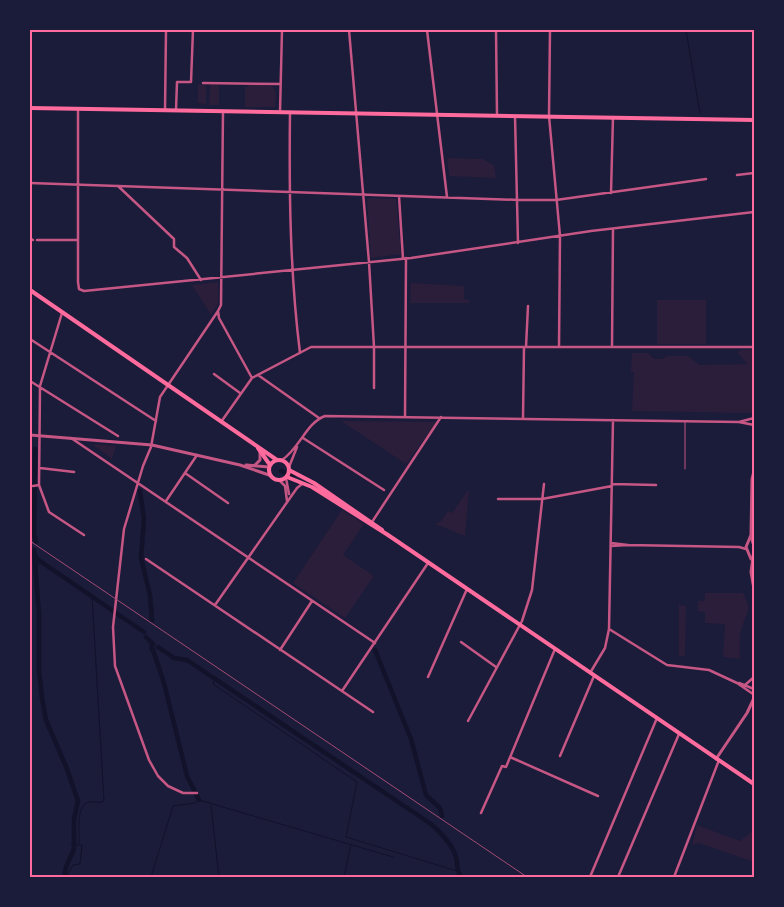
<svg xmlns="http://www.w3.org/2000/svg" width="784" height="907" viewBox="0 0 784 907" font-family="'Open Sans',sans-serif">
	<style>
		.green { fill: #2a1e3b }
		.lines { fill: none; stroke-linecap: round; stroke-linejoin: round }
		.stream { stroke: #12122b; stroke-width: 1 }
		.canal { stroke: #12122b; stroke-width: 4.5 }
		.service { stroke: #c65784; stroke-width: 1 }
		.minor { stroke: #c65784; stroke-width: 2.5 }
		.tertiary { stroke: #c65784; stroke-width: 3 }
		.secondary { stroke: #ff6b9d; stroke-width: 4 }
		.rail { stroke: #a44b75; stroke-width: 1 }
		.neatline { fill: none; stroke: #ff6b9d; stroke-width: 2 }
	</style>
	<rect width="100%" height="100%" fill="#1b1b3a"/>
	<path class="green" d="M198 84 206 85V104L198 103Z
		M248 84 272 86 276 92 275 107H245V87H248Z
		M210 85H219V105H209Z
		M447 158 482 159 494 165 496 178 449 176Z
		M367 198 396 199 401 254 371 258Z
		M218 282V304L211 315 192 285Z
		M411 283 464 286V299L469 300V303H410Z
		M657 300H706V344H657Z
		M740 350H754V411L750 413 632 411 634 372H631L632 353H648L654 359H663L666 356H688L700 365 747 364 738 353Z
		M341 421 434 422 435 424 406 464Z
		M92 444 116 446 112 459Z
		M469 489 465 536 435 524 441 521 448 511 452 513Z
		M342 510 364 524 343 555 374 576 345 618 293 583Z
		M705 593H743C752 611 748 609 742 627 739 636 740 649 740 659L723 657 725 624 705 623V612L698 611V601H705Z
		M679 605 686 606 685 656H679Z
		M697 825 740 841 754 830V862L699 843 692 845Z"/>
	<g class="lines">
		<path class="stream" d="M686 30 700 113
			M30 561V566
			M35 570 41 561
			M150 642V650L153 652
			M215 679 213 684 357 782 346 837 457 871
			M211 806 219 877
			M71 844 79 845V843C80 833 75 805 89 802 95 801 100 804 104 801L92 596
			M68 877V873L73 865 80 864 82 845H80
			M151 877 173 806 195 803 199 800 393 857
			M344 877 351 844"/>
		<path class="canal" d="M281 471 293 477
			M140 491 144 519 141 558 150 595 152 620
			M30 533 35 537 36 542
			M34 534 35 449
			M34 550 39 614V670L42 698 46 720 67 769 78 801 74 819V849L66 867 64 877
			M35 555 37 559 144 632
			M146 637 153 644
			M152 647 164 683 187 776 199 800
			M158 647 174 658 187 660 431 824C441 833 453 845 456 857 458 865 456 870 461 877
			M375 650 411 739 426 795 440 808 442 816"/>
		<path class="service" d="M685 469V422"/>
		<path class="minor" d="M349 30 369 262 374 347V388
			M427 30 447 197
			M496 30 497 115
			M550 30 549 116 560 236 559 347
			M203 83 281 84
			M78 109V282L79 289 84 291 411 258 591 231 754 212
			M165 110 166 30
			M176 110 177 82H191L193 30
			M223 111 221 305 218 311 219 318 252 378
			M280 112 282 30
			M290 112C289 193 290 273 300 353
			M515 116 518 243
			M737 175 754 173
			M30 183 519 200H556L706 179
			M118 186 174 239V247L187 258 201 280
			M611 193 613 117
			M399 196 403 259
			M30 238 33 240
			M37 240H78
			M62 313 40 386 39 485 49 512 84 535
			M30 339 156 421
			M526 347 528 306
			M612 347 613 229
			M214 374 240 393
			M258 375 319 418
			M30 381 118 436
			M405 417 406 258
			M523 418 524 347
			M221 422 252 378 311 347H754
			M739 422 754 418
			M71 438 375 643
			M303 438 384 490
			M282 460C300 448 306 423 325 416L739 422 754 425
			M289 467 297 447
			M40 468 74 472
			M185 473 228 503
			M286 478 289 494
			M280 481 285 486 287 501
			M612 484 656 485
			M33 486 39 485
			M498 499H542L612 486
			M166 501 197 455
			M372 522 441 417
			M628 545 739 547 746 549
			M611 546 628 545 611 543
			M146 559 373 712
			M215 605 297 488 302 484
			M609 629 667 665 709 670 737 683 753 694
			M461 642 496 667
			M280 650 312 601
			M590 673 605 648 609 629 613 420
			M428 677 467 589
			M739 683 754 689
			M745 685 753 678
			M342 691 428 563
			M468 721 522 621 532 590 544 484
			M560 756 594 676
			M510 757 598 796
			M197 793H183L168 786 158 776 149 760 115 666 113 627 124 529 143 466 151 447 160 397 218 311
			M481 813 502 766 506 767 555 649
			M590 877 657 718
			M618 877 679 734
			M674 877 719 760"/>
		<path class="tertiary" d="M30 435 152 445 240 465 269 475
			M246 465 269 467
			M255 465 260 460V451
			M751 536 753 543
			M754 550 751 572 754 589
			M751 559 746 547 751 535 752 479 754 471
			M754 640V678
			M754 690V696
			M716 759 747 713 754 698"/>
		<path class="secondary" d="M30 108 754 120
			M30 290 277 460
			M258 448 270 465
			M269 470a10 10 0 1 1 20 0a10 10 0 1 1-20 0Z
			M289 470 314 483 382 530
			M287 477 312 487 388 535 754 784"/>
		<path class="rail" d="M30 541 527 877"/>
	</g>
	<rect width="784" height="907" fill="none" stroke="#1b1b3a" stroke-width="62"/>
	<rect x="31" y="31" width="722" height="845" class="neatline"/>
</svg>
